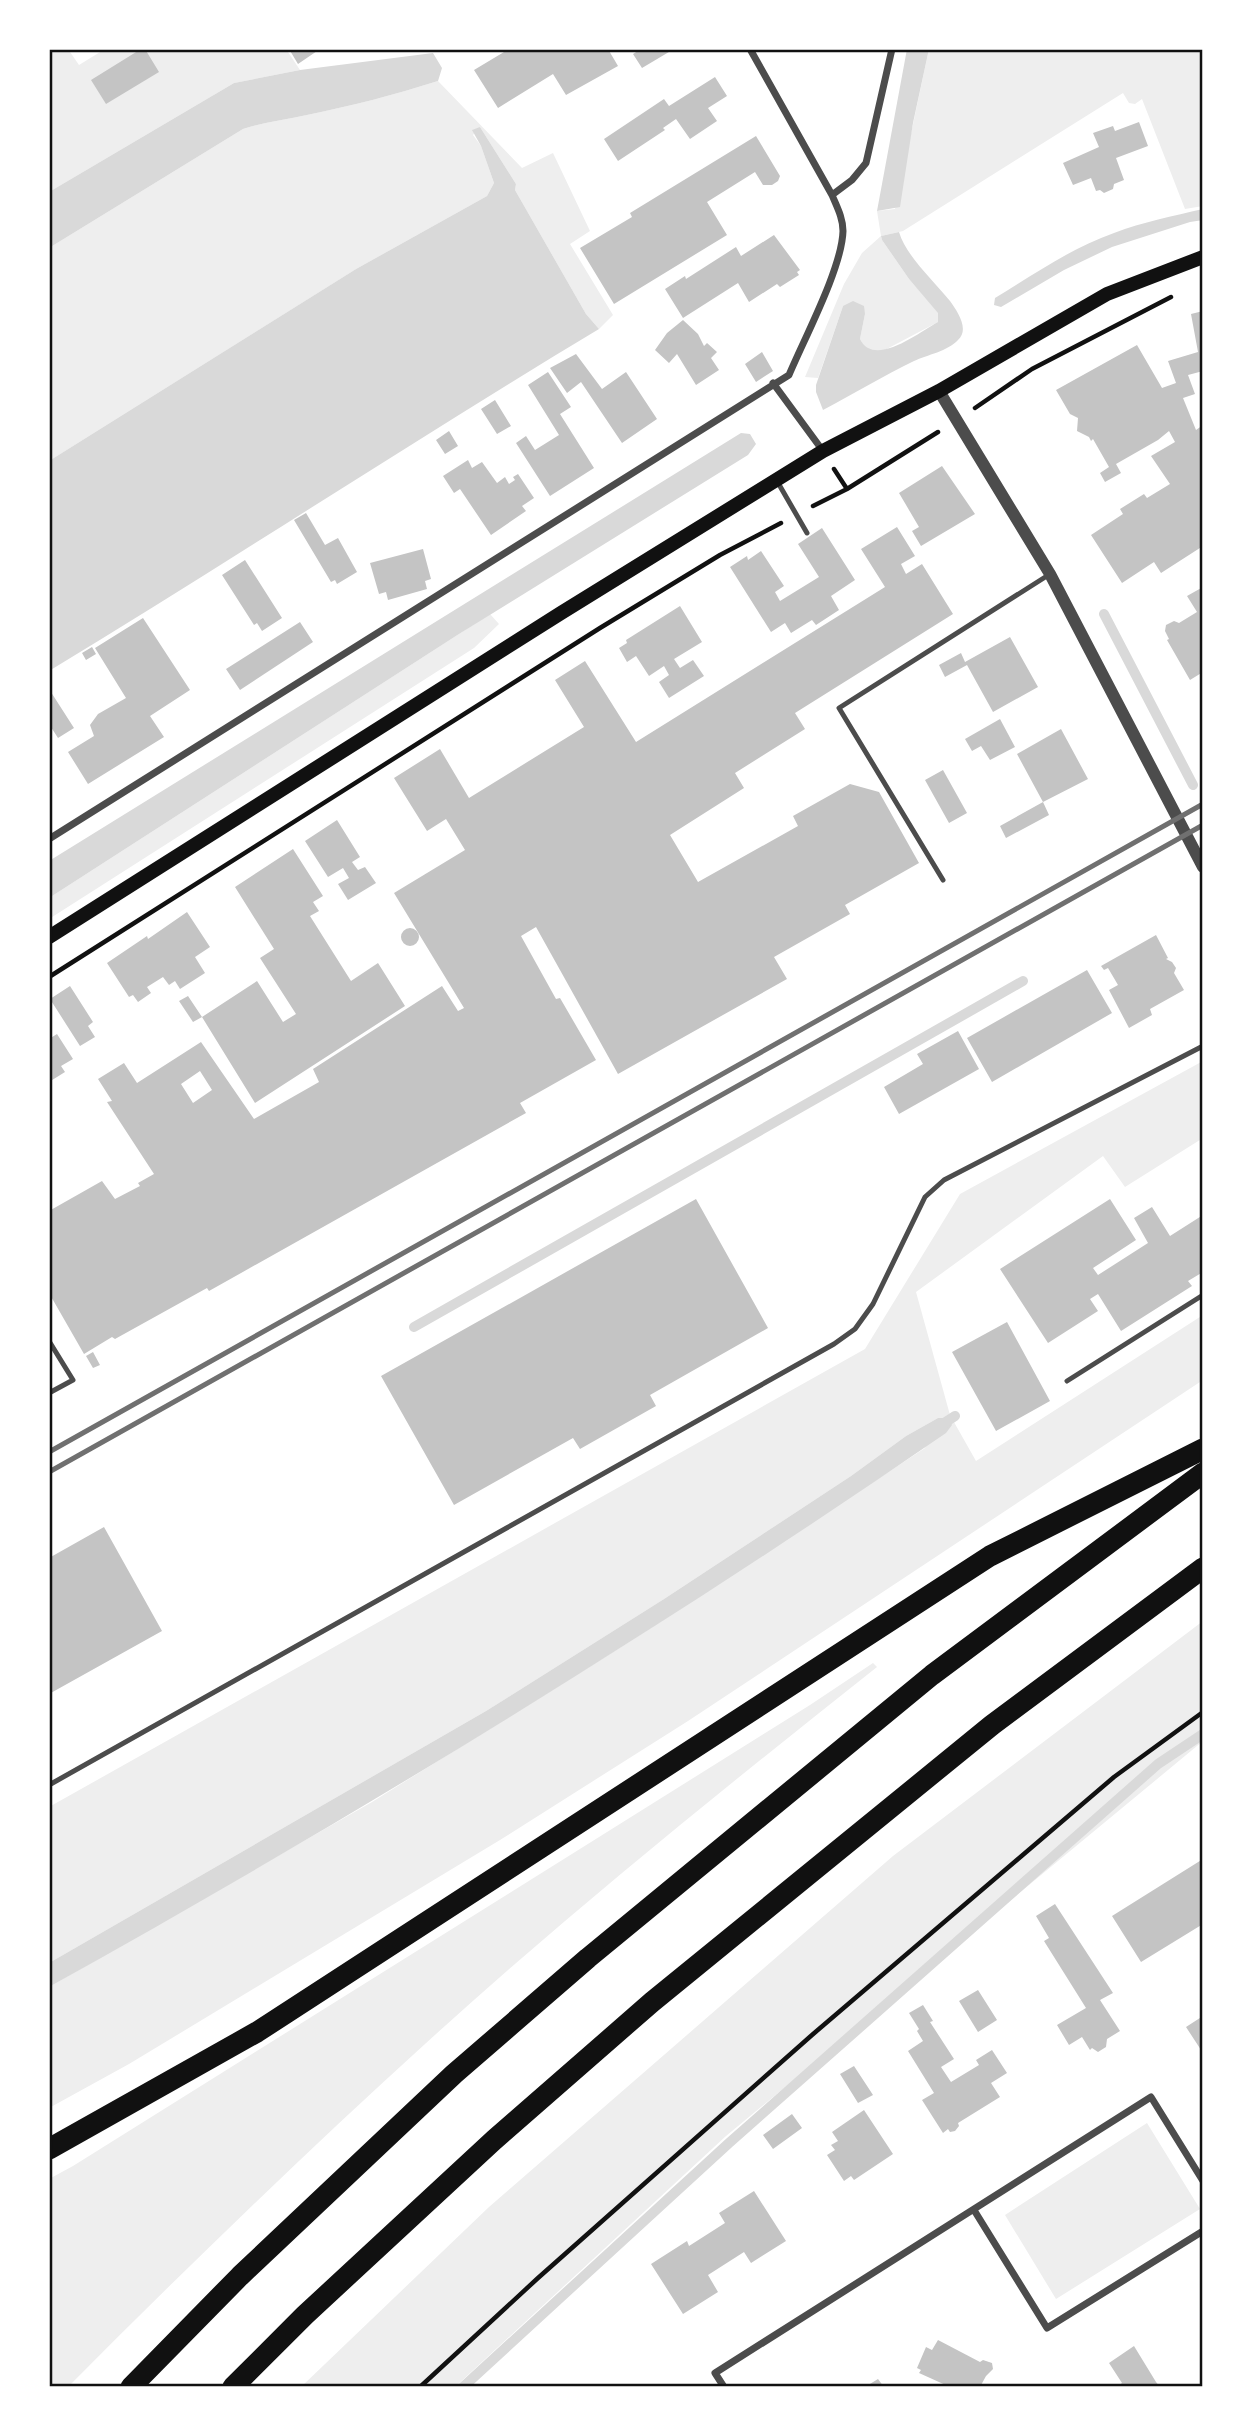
<svg xmlns="http://www.w3.org/2000/svg" width="1252" height="2436" viewBox="0 0 1252 2436" font-family="'Sofia Sans Condensed',sans-serif">
	<style>
		.green { fill: #eee }
		.water { fill: #d9d9d9 }
		.lines { fill: none; stroke-linecap: round; stroke-linejoin: round }
		.stream { stroke: #d9d9d9; stroke-width: 10 }
		.building { fill: #c4c4c4; fill-rule: evenodd }
		.path { stroke: #111; stroke-width: 4.5 }
		.service { stroke: #4c4c4c; stroke-width: 5 }
		.minor { stroke: #4c4c4c; stroke-width: 7 }
		.tertiary { stroke: #4c4c4c; stroke-width: 12 }
		.secondary { stroke: #111; stroke-width: 14 }
		.motorway { stroke: #111; stroke-width: 21 }
		.rail { stroke: #707070; stroke-width: 5 }
		.neatline { fill: none; stroke: #111; stroke-width: 2.5 }
	</style>
	<rect width="100%" height="100%" fill="#fff"/>
	<path class="green" d="M49 49H68L79 65 105 49H286L300 70 234 83 49 192Z
		M929 49H1203V206L1185 209 1142 99 1135 104 1129 103 1123 93 903 231 881 236 882 240 909 279 939 313 938 322 881 352C870 352 865 349 860 339L865 314 843 306 818 378 805 377 844 284 862 253 881 236 877 211 895 209Z
		M438 81 522 168 553 153 590 231 570 244 613 315 599 329 586 314 515 190 516 184 480 127 473 135 481 146 494 183 487 196 356 269 49 461V248L243 129C264 122 285 120 307 115 351 106 394 95 438 81Z
		M490 614 499 624 474 648 49 919V898Z
		M1203 1061V1138L1125 1187 1103 1156 916 1292 950 1415 976 1461 1203 1315V1380L688 1721 500 1840 129 2064 49 2108V1987L372 1802 634 1639 925 1448 938 1418 906 1436 851 1476 664 1599 486 1711 49 1963V1807L865 1349 960 1194Z
		M1203 1621V1741L726 2136 455 2387H301L489 2207 893 1856Z
		M873 1663 877 1667C723 1789 570 1912 425 2044 303 2155 184 2270 68 2387H49V2179L73 2166 810 1705Z
		M1147 2123 1200 2209 1056 2299 1005 2215Z"/>
	<path class="water" d="M907 49H929L913 123 900 207 877 211Z
		M433 53 442 68 438 81C394 95 351 106 307 115 285 120 264 122 243 129L49 248V192L234 83 300 70Z
		M480 127 516 184 515 190 586 314 599 329C414 440 234 559 49 671V461L356 269 487 196 494 183 481 146 472 130Z
		M1203 209V220L1190 222 1112 247 1064 270 1001 307 994 305 995 298C1033 275 1071 248 1114 233 1143 222 1173 216 1203 209Z
		M899 232C906 256 934 281 950 301 957 311 970 329 958 340 948 351 927 355 914 361 883 376 853 394 823 410L816 392V385L843 306 853 301 864 306 865 314 860 339C874 368 918 333 938 322V313L909 279 882 240 881 236Z
		M741 433 750 434 756 444 748 455 459 634 49 898V861Z
		M938 1418H948L952 1425 946 1433C657 1632 356 1816 49 1987V1963L486 1711 664 1599 851 1476 906 1436Z"/>
	<g class="lines">
		<path class="stream" d="M1104 614 1193 785
			M414 1327 1023 981
			M938 1427 955 1416
			M463 2387 729 2143 1158 1764 1203 1734"/>
	</g>
	<path class="building" d="M141 49H145L159 72 106 104 91 80Z
		M289 49H320L298 64Z
		M509 49H608L618 66 566 95 553 74 498 108 474 70Z
		M641 49H674L642 68 633 54Z
		M715 77 727 96 708 108 717 121 690 139 676 119 663 128 665 130 618 161 604 139 664 99 669 106Z
		M1139 122 1148 146 1116 158 1124 180 1114 184 1113 189 1104 193 1100 190 1096 191 1091 178 1073 185 1063 163 1099 147 1093 133 1113 126 1115 131Z
		M756 136 780 176 778 181 772 185H763L755 172 707 202 727 235 614 304 580 248 632 217 630 213Z
		M774 235 800 270 797 272 799 275 780 287 777 284 749 302 738 283 683 318 665 289 685 276 686 279 736 247 741 256Z
		M1203 311V371L1188 375 1195 394 1183 398 1196 430 1203 425V546L1161 573 1154 562 1122 583 1091 535 1123 514 1120 509 1144 494 1147 498 1170 484 1151 456 1175 442 1169 431 1158 440 1116 464 1121 473 1105 482 1100 473 1109 467 1093 439 1091 441 1089 437 1077 431 1078 418 1070 414 1056 390 1137 345 1162 388 1176 383 1168 361 1198 352 1191 314Z
		M683 320 698 334 704 346 707 343 717 352 711 358 719 370 696 385 677 354 669 363 655 350 667 333Z
		M762 352 773 371 756 382 745 364Z
		M576 354 602 389 626 372 657 419 622 443 581 382 567 393 550 368Z
		M548 372 571 407 560 414 594 468 550 496 516 443 526 436 535 450 559 435 528 385Z
		M495 400 511 426 497 434 481 409Z
		M449 431 458 446 445 454 436 440Z
		M468 460 472 468 482 462 497 483 505 477 509 484 515 480 513 477 518 474 534 498 522 506 526 511 491 535 460 489 454 493 443 476Z
		M942 466 975 514 921 546 912 531 919 527 899 493Z
		M306 513 325 545 338 538 357 572 337 584 335 580 331 582 294 520Z
		M897 527 915 556 901 564 906 574 922 564 953 614 795 713 805 729 735 773 744 788 670 835 698 882 798 826 793 816 850 784 879 792 919 863 845 905 850 914 774 957 787 979 618 1074 536 927 521 936 556 999 560 998 596 1060 520 1103 526 1113 209 1291 207 1288 115 1339 112 1337 84 1354 49 1293V1211L102 1181 115 1199 140 1186 138 1183 154 1174 107 1102 112 1101 98 1079 124 1063 137 1083 201 1042 254 1119 319 1082 313 1069 442 986 458 1011 464 1008 394 893 465 850 446 819 427 831 394 778 440 749 469 798 584 727 555 680 585 661 636 742 885 587 861 549ZM200 1071 212 1090 193 1103 181 1084Z
		M822 528 855 580 831 596 839 610 816 625 812 620 791 633 785 623 771 632 730 567 747 556 748 560 761 551 784 586 775 592 780 601 819 577 798 544Z
		M423 549 431 579 425 581 427 589 388 600 386 592 379 594 370 563Z
		M245 560 282 618 262 631 257 623 254 625 222 575Z
		M1203 587V672L1190 680 1167 640 1169 639 1165 631 1166 625 1174 621 1179 623 1197 612 1187 596Z
		M680 606 702 642 674 659 680 668 693 660 704 676 669 698 659 682 669 675 664 666 649 676 636 656 627 662 619 648 627 643 626 640Z
		M143 618 190 690 150 716 164 737 88 784 68 752 94 736 90 725 98 714 126 698 95 648Z
		M300 622 313 642 240 690 226 669Z
		M1010 637 1038 687 993 712 967 665 945 677 939 665 961 653 965 662Z
		M92 647 96 654 86 660 82 653Z
		M49 689 74 728 58 738 49 724Z
		M1000 719 1015 747 990 760 981 746 972 751 965 739Z
		M1061 729 1088 779 1043 802 1017 754Z
		M943 770 967 813 949 823 925 780Z
		M1043 802 1049 815 1006 838 1000 826Z
		M337 820 360 857 352 862 358 870 365 867 376 883 348 900 338 884 349 878 343 868 328 877 305 841Z
		M293 849 323 896 313 902 319 911 310 916 351 981 378 963 405 1006 255 1103 202 1017 257 981 283 1022 296 1014 260 958 274 949 235 887Z
		M187 912 210 947 195 957 205 973 180 989 175 981 169 985 163 977 147 987 151 993 138 1002 133 995 129 997 107 963 147 936 148 939Z
		M401 937a9 9 0 1 1 18 0a9 9 0 1 1-18 0Z
		M1156 935 1168 958 1166 959 1172 962 1176 968 1174 973 1184 990 1150 1009 1152 1015 1129 1028 1109 990 1118 985 1108 968 1104 970 1101 966Z
		M1087 970 1112 1013 992 1082 967 1038Z
		M70 986 93 1022 88 1026 95 1037 80 1046 50 999Z
		M188 996 202 1017 193 1022 179 1001Z
		M958 1031 979 1069 899 1114 884 1087 923 1064 917 1054Z
		M57 1034 73 1059 61 1066 65 1072 49 1082V1039Z
		M696 1199 768 1328 650 1395 656 1406 580 1449 573 1438 454 1505 381 1376Z
		M1110 1199 1136 1240 1093 1268 1098 1275 1148 1243 1134 1218 1152 1207 1170 1236 1203 1215V1272L1188 1281 1192 1286 1121 1331 1098 1294 1090 1299 1098 1311 1048 1343 1000 1269Z
		M1007 1322 1050 1401 996 1431 952 1352Z
		M93 1352 100 1365 93 1368 86 1356Z
		M104 1527 162 1631 49 1694V1558Z
		M1203 1859V1924L1141 1962 1112 1916Z
		M1055 1904 1113 1993 1100 2000 1120 2031 1107 2039 1106 2047 1098 2052 1092 2048 1090 2050 1082 2037 1069 2045 1057 2025 1086 2008 1044 1941 1049 1938 1036 1916Z
		M978 1990 997 2020 978 2032 959 2001Z
		M923 2005 933 2021 930 2022 954 2059 941 2067 951 2082 979 2065 976 2060 992 2050 1007 2073 991 2083 1000 2097 958 2123 959 2126 955 2131 950 2132 948 2129 943 2133 922 2100 934 2093 908 2051 923 2041 917 2031 919 2029 909 2013Z
		M1203 2016V2053L1186 2027Z
		M854 2066 873 2095 858 2103 840 2074Z
		M864 2110 893 2154 854 2180 851 2176 844 2181 827 2155 835 2150 831 2145 838 2141 832 2132Z
		M792 2114 802 2128 773 2149 763 2135Z
		M754 2191 786 2241 751 2263 744 2252 708 2275 718 2292 683 2314 651 2264 687 2241 689 2246 725 2223 719 2213Z
		M938 2340 980 2362 983 2360 992 2363 993 2369 986 2376 980 2387H950L919 2373 921 2370 917 2368 926 2347 932 2350Z
		M1134 2346 1156 2382 1160 2387H1117L1122 2383 1109 2363Z
		M878 2379 884 2387H865Z"/>
	<g class="lines">
		<path class="path" d="M975 408 1032 369 1171 297
			M834 469 847 489
			M813 506 847 489 938 432
			M49 977 600 628 720 555 781 523
			M420 2387 538 2278 812 2035 1114 1777 1203 1712"/>
		<path class="service" d="M777 481 807 533
			M943 880 839 708 1050 574
			M49 1341 73 1380 49 1393
			M1067 1381 1203 1295
			M49 1785 834 1344 855 1329 873 1304 925 1197 944 1180 1203 1046"/>
		<path class="minor" d="M832 195 852 180 866 163 892 49
			M773 383 823 451
			M49 839 789 375C804 339 842 268 843 231 843 218 837 207 832 195L750 49
			M974 2210 1047 2328 1203 2231
			M724 2387 715 2373 1151 2097 1203 2181"/>
		<path class="tertiary" d="M939 391 1050 574 1203 867"/>
		<path class="secondary" d="M49 937 561 613 823 451 939 391 1107 294 1203 257"/>
		<path class="motorway" d="M49 2149 257 2032 990 1556 1203 1449
			M131 2387 240 2276 454 2074 588 1958 932 1675 1203 1473
			M233 2387 305 2315 494 2140 652 2002 992 1725 1203 1568"/>
		<path class="rail" d="M49 1452 1203 804
			M49 1472 1203 825"/>
	</g>
	<rect width="1252" height="2436" fill="none" stroke="#ffffff" stroke-width="102"/>
	<rect x="51" y="51" width="1150" height="2334" class="neatline"/>
</svg>
